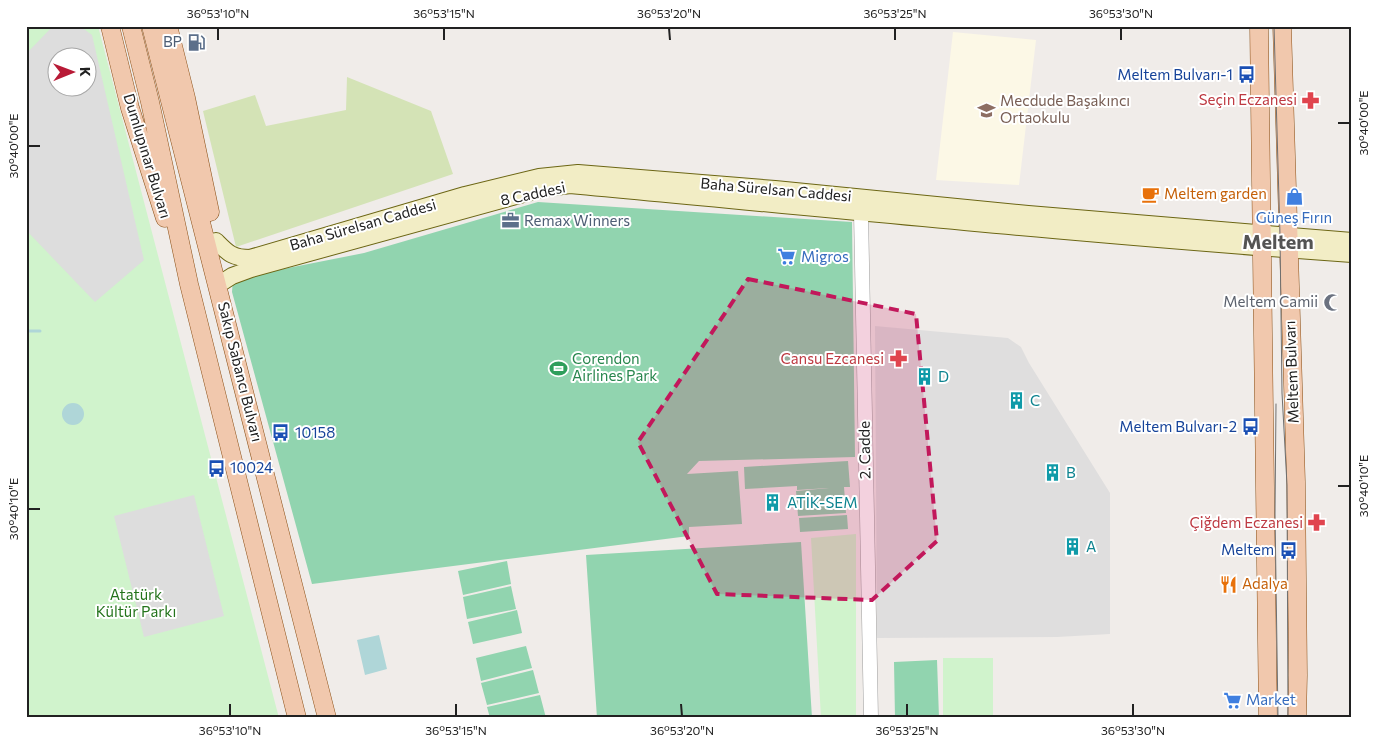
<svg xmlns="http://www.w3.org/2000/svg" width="1378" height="744" viewBox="0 0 1378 744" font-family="Commissioner,sans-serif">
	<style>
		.residential { fill: #dfdede }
		.education { fill: #fcf8e6 }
		.grass { fill: #d4e3b6 }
		.park { fill: #d0f3cc; fill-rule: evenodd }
		.pitch { fill: #91d4af }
		.parking { fill: #ddd; fill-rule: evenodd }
		.water { fill: #afd6d8 }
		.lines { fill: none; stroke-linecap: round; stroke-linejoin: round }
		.stream { stroke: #afd6d8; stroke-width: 3 }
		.tertiary-casing { stroke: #9e9e9e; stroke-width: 15 }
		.secondary-casing { stroke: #6c6614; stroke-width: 18 }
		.primary-casing { stroke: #8a4e14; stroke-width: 19 }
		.tertiary { stroke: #fff; stroke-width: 14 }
		.secondary { stroke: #f2edc5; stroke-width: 16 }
		.primary { stroke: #f1c8ad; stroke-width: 18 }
		.tram { stroke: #6f6f6f; stroke-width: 1 }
		.marked { fill: #c2185b; fill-opacity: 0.2; stroke: #c2185b; stroke-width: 4; stroke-dasharray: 10 6; stroke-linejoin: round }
		.ticks { fill: none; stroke: #212121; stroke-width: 2 }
		.labels { text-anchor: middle; stroke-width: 4; stroke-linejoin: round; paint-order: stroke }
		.service-label { font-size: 15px; fill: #4e5e75; stroke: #fff; text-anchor: end }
		.transit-label { font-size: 15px; fill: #164399; stroke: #fff; text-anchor: end }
		.health-label { font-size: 15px; fill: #be3a42; stroke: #fff; text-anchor: end }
		.education-label { font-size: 15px; fill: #785e54; stroke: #fff; text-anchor: start }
		.street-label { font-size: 15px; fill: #212121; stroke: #fff }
		.food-label { font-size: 15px; fill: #c56008; stroke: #fff; text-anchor: start }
		.shop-label { font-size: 15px; fill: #366cbe; stroke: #fff; text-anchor: start }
		.worship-label { font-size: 15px; fill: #5b616d; stroke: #fff; text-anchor: end }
		.leisure-label { font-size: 15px; fill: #27864d; stroke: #fff; text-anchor: start }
		.culture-label { font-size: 15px; fill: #0d838f; stroke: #fff; text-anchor: start }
		.park-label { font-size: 15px; fill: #23731b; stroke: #fff }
		.district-label { font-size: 20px; font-weight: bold; fill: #545454; stroke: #fff }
		.neatline { fill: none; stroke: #212121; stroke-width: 2 }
		.ticks-label { font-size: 12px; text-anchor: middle; fill: #212121 }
	</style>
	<rect width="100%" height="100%" fill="#f0ece9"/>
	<path class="residential" d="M875 326 1008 338 1021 347 1029 363 1110 493V634L1057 637 877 638Z"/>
	<path class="education" d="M953 32 1036 40 1019 185 936 180Z"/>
	<path class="grass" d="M347 77 431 111 453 174 236 247 203 111 255 95 266 126 346 110Z"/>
	<path class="park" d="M26 26H98L279 718H26ZM58 58H88V88H58Z
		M856 534V718H821L811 538Z
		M943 658H993V718H943Z"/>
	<path class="pitch" d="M538 202 852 222 855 457 699 461 687 474 738 471 742 524 689 527V536L312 584 232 292 233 279 364 253Z
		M848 461 850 487H844L846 513 798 516 796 491 829 488 797 490V486L745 489 744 467Z
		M847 515 848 529 800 532 799 518Z
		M801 542 812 718H597L586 555Z
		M507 561 511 584 463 595 458 571Z
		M511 586 516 609 467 619 463 597Z
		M517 610 522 633 473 644 468 622Z
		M526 646 532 668 481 681 476 658Z
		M937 660 939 718H895L894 662Z
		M533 670 539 693 487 705 481 683Z
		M540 695 546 718H490L487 707Z"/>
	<path class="parking" d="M53 26H80L92 35 144 260 95 302 26 230V112L28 52ZM58 58H88V88H58Z
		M194 495 224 616 144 637 114 516Z"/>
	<path class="water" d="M62 414a11 11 0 1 1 22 0a11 11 0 1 1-22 0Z
		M379 635 387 669 365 675 357 640Z"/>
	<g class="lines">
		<path class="stream" d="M26 331H40"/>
		<defs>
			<path id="tertiary" d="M861 213 871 718"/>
			<path id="secondary" d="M216 241C228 253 232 258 250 258L465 195 539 177 578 173 775 189 1028 214 1352 241
				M218 285 232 276 251 269 523 194 547 188 570 185C830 209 1091 236 1352 254"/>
			<path id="primary" d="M110 26 130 108 165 218
				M131 26 150 102 189 284 297 718
				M151 26 327 718
				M168 26 186 98 210 212
				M1259 26C1264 257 1263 487 1268 718
				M1282 26 1296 482 1298 675 1297 718"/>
		</defs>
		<use href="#tertiary" class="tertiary-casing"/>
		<use href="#secondary" class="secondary-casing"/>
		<use href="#primary" class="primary-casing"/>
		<use href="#tertiary" class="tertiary"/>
		<use href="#secondary" class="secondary"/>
		<use href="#primary" class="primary"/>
		<path class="tram" d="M1274 26 1280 235 1282 393 1287 485 1288 718
			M1276 404 1275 514 1278 718"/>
	</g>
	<path class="marked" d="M748 279 916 314 937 541 872 600 717 594 638 442Z"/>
	<path class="ticks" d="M218 28V40M444 28V40M669 28 670 40M895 28V40M1121 28V40M1338 123H1350M28 146H40M1338 486H1350M28 509H40M230 704V716M456 704V716M681 704 682 716M907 704V716M1133 704V716"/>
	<defs>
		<symbol id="fuel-bare" viewBox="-9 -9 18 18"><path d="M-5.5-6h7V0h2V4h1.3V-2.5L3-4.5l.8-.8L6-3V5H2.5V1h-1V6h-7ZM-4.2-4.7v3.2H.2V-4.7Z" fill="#5c6f8a" stroke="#fff" stroke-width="2.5" paint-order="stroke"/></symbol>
		<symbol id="bus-bare" viewBox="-9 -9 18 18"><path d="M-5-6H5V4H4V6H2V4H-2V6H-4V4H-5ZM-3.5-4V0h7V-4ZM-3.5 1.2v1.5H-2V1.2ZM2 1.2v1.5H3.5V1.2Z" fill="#1a4fb4" stroke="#fff" stroke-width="2.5" paint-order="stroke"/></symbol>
		<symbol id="pharmacy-bare" viewBox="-9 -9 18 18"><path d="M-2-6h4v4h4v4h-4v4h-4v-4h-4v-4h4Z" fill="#e0444e" stroke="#fff" stroke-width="2.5" paint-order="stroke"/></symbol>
		<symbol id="school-bare" viewBox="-9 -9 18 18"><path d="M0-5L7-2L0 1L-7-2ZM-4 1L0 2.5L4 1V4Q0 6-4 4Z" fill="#8d6e63" stroke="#fff" stroke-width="2.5" paint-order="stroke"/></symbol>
		<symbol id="cafe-bare" viewBox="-9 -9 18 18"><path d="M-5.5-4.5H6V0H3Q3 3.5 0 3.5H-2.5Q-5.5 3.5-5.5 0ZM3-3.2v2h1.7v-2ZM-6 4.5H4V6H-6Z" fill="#e8710a" stroke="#fff" stroke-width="2.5" paint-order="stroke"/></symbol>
		<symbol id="shop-bare" viewBox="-9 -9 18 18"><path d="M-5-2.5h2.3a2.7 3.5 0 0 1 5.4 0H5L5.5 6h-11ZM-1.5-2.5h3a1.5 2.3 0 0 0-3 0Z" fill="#3f7fe0" stroke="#fff" stroke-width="2.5" paint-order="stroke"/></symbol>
		<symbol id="office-bare" viewBox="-9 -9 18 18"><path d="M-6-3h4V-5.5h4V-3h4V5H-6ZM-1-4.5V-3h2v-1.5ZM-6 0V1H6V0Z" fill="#5c6f8a" stroke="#fff" stroke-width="2.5" paint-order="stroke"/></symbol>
		<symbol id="supermarket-bare" viewBox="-9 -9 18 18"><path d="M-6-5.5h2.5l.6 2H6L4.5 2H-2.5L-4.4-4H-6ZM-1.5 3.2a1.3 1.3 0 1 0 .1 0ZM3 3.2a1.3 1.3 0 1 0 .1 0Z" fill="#3f7fe0" stroke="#fff" stroke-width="2.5" paint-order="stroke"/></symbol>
		<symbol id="mosque-bare" viewBox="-9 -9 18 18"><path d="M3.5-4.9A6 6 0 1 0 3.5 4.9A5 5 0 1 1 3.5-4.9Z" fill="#6b7280" stroke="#fff" stroke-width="2.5" paint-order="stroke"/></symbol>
		<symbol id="stadium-bare" viewBox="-9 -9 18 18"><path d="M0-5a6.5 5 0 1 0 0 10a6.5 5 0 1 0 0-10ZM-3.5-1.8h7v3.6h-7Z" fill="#2e9e5b" stroke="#fff" stroke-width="2.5" paint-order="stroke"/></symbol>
		<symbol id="building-bare" viewBox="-9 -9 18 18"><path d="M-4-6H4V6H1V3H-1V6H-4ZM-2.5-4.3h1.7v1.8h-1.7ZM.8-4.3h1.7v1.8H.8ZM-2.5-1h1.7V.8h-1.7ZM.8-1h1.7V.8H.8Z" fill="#0f9aa8" stroke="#fff" stroke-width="2.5" paint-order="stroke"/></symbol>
		<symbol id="restaurant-bare" viewBox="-9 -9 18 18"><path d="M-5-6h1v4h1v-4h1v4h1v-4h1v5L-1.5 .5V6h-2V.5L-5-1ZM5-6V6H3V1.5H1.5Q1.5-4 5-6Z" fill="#e8710a" stroke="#fff" stroke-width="2.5" paint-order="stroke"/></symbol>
	</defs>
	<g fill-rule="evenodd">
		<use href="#fuel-bare" x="184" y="30" width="25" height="25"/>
		<use href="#bus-bare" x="1234" y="62" width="25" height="25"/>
		<use href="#pharmacy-bare" x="1298" y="88" width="25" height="25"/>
		<use href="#school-bare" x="974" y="98" width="25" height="25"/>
		<use href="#cafe-bare" x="1138" y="182" width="25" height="25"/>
		<use href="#shop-bare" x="1282" y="184" width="25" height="25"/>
		<use href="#office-bare" x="498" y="208" width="25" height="25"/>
		<use href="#supermarket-bare" x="774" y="244" width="25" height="25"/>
		<use href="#mosque-bare" x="1320" y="290" width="25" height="25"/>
		<use href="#pharmacy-bare" x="886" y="346" width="25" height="25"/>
		<use href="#stadium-bare" x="546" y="356" width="25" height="25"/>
		<use href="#building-bare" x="912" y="364" width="25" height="25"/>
		<use href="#building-bare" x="1004" y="388" width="25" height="25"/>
		<use href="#bus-bare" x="1238" y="414" width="25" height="25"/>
		<use href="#bus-bare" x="268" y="420" width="25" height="25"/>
		<use href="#bus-bare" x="204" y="456" width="25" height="25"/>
		<use href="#building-bare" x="1040" y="460" width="25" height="25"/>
		<use href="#building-bare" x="760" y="490" width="25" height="25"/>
		<use href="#pharmacy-bare" x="1304" y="510" width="25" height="25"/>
		<use href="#building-bare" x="1060" y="534" width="25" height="25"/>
		<use href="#bus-bare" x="1276" y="538" width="25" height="25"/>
		<use href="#restaurant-bare" x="1216" y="572" width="25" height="25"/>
		<use href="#supermarket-bare" x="1220" y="688" width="25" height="25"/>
	</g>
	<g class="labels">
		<g class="service-label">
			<text x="182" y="47">BP</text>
			<text x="524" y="226" text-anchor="start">Remax Winners</text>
		</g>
		<g class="transit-label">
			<text x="1233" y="80">Meltem Bulvarı-1</text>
			<text x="1237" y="432">Meltem Bulvarı-2</text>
			<text x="295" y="438" text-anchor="start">10158</text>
			<text x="230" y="473" text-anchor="start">10024</text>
			<text x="1274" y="555">Meltem</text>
		</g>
		<g class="health-label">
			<text x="1297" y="105">Seçin Eczanesi</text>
			<text x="884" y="364">Cansu Ezcanesi</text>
			<text x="1303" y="528">Çiğdem Eczanesi</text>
		</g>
		<g class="education-label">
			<text x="1000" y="106">Mecdude Başakıncı<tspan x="1000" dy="17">Ortaokulu</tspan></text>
		</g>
		<g class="street-label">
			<text transform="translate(147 156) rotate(73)" y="5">Dumlupınar Bulvarı</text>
			<text transform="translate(776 190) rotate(5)" y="5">Baha Sürelsan Caddesi</text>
			<text transform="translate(533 194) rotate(-12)" y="5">8 Caddesi</text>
			<text transform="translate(363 225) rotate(-16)" y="5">Baha Sürelsan Caddesi</text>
			<text transform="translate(240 372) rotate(76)" y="5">Sakıp Sabancı Bulvarı</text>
			<text transform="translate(1292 372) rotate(-92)" y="5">Meltem Bulvarı</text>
			<text transform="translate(865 450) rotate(-91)" y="5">2. Cadde</text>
		</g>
		<g class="food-label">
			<text x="1164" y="199">Meltem garden</text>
			<text x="1242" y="589">Adalya</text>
		</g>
		<g class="shop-label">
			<text x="1294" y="223" text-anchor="middle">Güneş Fırın</text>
			<text x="801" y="262">Migros</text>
			<text x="1246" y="705">Market</text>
		</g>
		<g class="worship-label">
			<text x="1318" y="307">Meltem Camii</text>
		</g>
		<g class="leisure-label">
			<text x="572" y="364">Corendon<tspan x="572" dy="17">Airlines Park</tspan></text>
		</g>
		<g class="culture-label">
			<text x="938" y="382">D</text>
			<text x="1030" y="406">C</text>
			<text x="1066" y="478">B</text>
			<text x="787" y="508">ATİK-SEM</text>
			<text x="1086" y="552">A</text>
		</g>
		<g class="park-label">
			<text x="136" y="600">Atatürk<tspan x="136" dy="17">Kültür Parkı</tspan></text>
		</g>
		<g class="district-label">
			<text x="1278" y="249">Meltem</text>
		</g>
	</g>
	<rect width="1378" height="744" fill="none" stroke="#ffffff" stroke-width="55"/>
	<g transform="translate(72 72) rotate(89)"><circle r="24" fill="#ffffff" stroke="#a6a6a6"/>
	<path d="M0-4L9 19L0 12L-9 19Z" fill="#b81a36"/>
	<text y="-8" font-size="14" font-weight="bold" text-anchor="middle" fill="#212121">K</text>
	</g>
	<rect x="28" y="28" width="1322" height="688" class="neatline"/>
	<g class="ticks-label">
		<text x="218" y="18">36°53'10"N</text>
		<text x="444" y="18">36°53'15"N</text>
		<text x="669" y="18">36°53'20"N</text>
		<text x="895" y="18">36°53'25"N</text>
		<text x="1121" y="18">36°53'30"N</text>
		<text transform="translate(1364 123) rotate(-90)" y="4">30°40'00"E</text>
		<text transform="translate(14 146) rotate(-90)" y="4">30°40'00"E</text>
		<text transform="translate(1364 486) rotate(-90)" y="4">30°40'10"E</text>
		<text transform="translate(14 509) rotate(-90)" y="4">30°40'10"E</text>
		<text x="230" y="735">36°53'10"N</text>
		<text x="456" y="735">36°53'15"N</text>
		<text x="682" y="735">36°53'20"N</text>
		<text x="907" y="735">36°53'25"N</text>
		<text x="1133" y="735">36°53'30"N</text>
	</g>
</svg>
